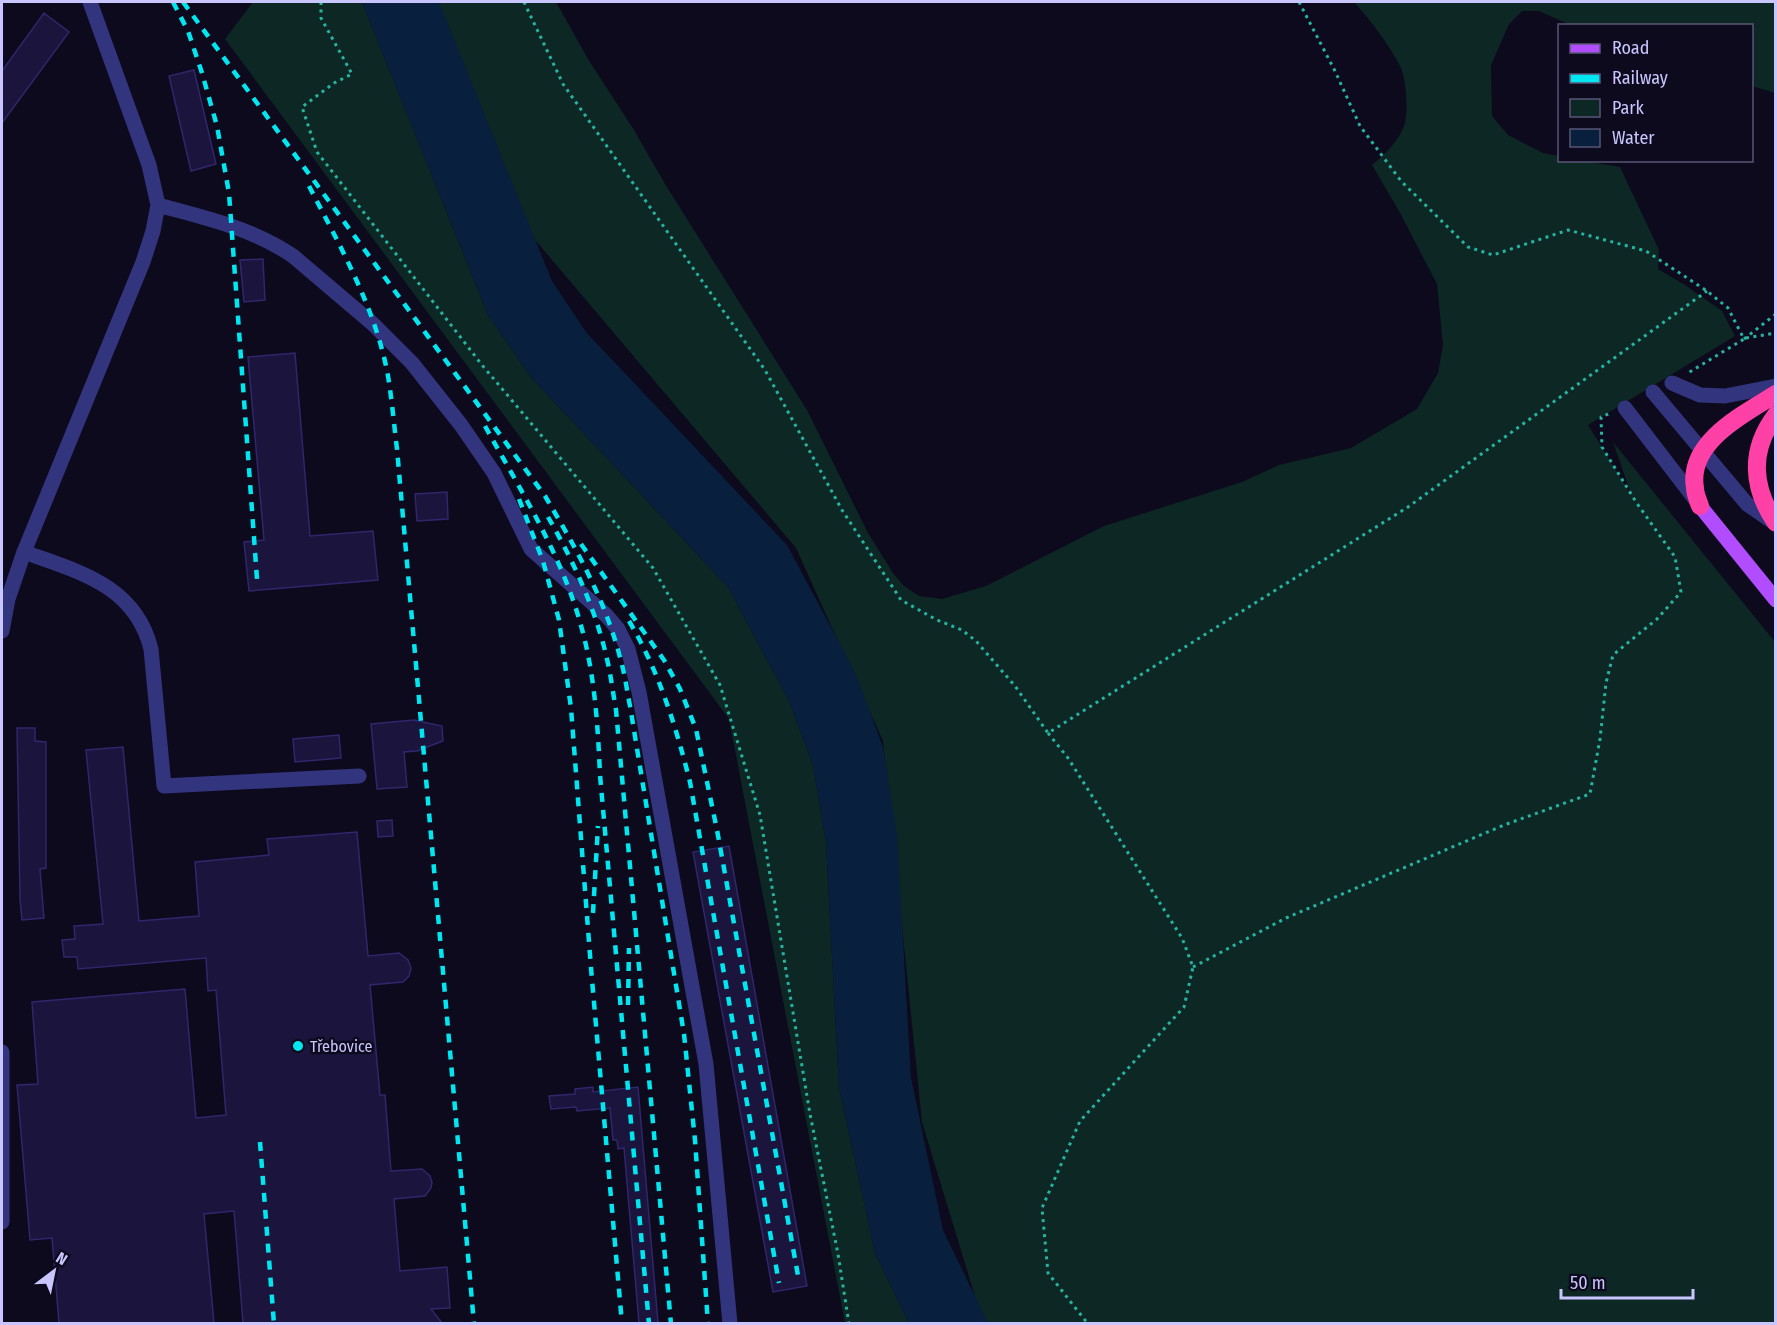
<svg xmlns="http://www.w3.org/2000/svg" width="1777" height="1325" viewBox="0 0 1777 1325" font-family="'Fira Sans Condensed',sans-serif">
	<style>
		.green { fill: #0d2724 }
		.water { fill: #081f3e }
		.building { fill: #1b153e; stroke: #30266c; stroke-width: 1.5 }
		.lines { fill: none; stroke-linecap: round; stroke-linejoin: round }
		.path { stroke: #26b3a2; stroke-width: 3; stroke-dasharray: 3 4.5; stroke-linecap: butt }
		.minor { stroke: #32347e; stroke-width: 15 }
		.major { stroke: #b24dff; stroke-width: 15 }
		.highway { stroke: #ff41a7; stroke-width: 18 }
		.rail { stroke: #00e7f1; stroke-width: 4.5; stroke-dasharray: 9 8; stroke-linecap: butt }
		.poi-dot { fill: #00e7f1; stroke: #0c0a1c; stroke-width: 2 }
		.labels { text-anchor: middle; stroke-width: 5; stroke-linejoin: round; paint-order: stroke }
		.poi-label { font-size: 16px; fill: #c9c6ff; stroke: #0c0a1c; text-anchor: start }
	</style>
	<rect width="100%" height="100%" fill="#0c0a1c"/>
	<path class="green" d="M253 2H362L488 315 530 376 728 587 789 701 813 765 826 843 839 1087 875 1253 909 1323H845L729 719 225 39Z
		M418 2H556L588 59 634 130 665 184 807 410 868 533 893 573 904 586 919 596 942 599 986 586 1104 526 1242 482 1279 465 1351 448 1417 409 1438 373 1443 345 1437 284 1399 211 1372 165C1385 154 1398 142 1404 126 1409 114 1406 77 1400 66 1388 43 1371 21 1354 2H1775V93L1752 86V26L1570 25 1539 11H1522L1509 24 1491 65 1492 116 1508 135 1543 153 1559 156 1560 160 1584 161 1620 167 1659 250 1658 269 1685 285 1722 311 1735 336 1588 425 1631 494 1613 442 1775 642V1323H983L922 1122 883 741 796 548 536 241 507 201Z"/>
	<path class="water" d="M362 2H439L552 281 586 332 787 545 855 672 883 747 897 835 911 1078 943 1230 988 1323H909L875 1253 839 1087 826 843 813 765 789 701 728 587 530 376 488 315Z"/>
	<path class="building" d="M44 13 69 32 2 123V71Z
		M194 70 216 164 191 171 169 76Z
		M263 259 265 300 244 302 240 260Z
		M295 353 310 536 373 531 378 580 249 591 244 542 264 540 248 357Z
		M447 492 448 519 417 521 415 494Z
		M414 720 442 726 443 741 417 751 404 752 407 787 377 789 371 724Z
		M17 728H35V741L46 742V868L40 869 44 918 22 920 20 899Z
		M339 735 341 758 295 762 293 739Z
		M123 747 139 921 199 916 195 862 269 855 267 839 357 832 368 956 399 953 408 960 411 968 409 976 403 982 370 985 380 1095H385L391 1171 422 1169 430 1176 432 1182 431 1188 425 1196 394 1199 400 1271 447 1267 450 1308 431 1309 442 1323H243L234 1211 204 1214 214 1323H59L52 1238 30 1240 17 1085 38 1084 32 1002 185 989 196 1118 226 1115 216 990 208 991 206 958 78 969 77 957H64L62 940 75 939 74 926 103 924 86 750Z
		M392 820 393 836 378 837 377 821Z
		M729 846 807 1286 773 1292 693 852Z
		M593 1087V1092L638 1087 658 1323H639L624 1148 618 1149 617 1140H613L610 1108 577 1111 576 1107 551 1109 549 1096 575 1094V1089Z"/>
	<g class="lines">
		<path class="path" d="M321 2V18L352 74 334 83 302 107 317 152 482 365 653 568 720 685 760 815 810 1114 838 1254 849 1324
			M524 2 563 84 765 370 842 510 901 600 937 620 962 630 976 641 1015 686 1048 733 1408 507 1707 291
			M1299 2 1335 71 1360 126 1401 181 1468 247 1493 255 1568 230 1646 251 1707 291 1728 308 1744 339 1688 373
			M1746 338 1776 333
			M1744 339 1776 314
			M1048 733 1068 758 1182 938 1193 967 1184 1007 1080 1121 1042 1208 1048 1273 1088 1324
			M1193 967 1286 918 1504 825 1590 794 1600 739 1606 683 1613 655 1657 619 1681 592 1675 557 1636 502 1602 447 1601 417 1611 413"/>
		<path class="minor" d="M158 205C205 218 252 228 293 256L373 324 412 363 461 425 494 473 531 549 606 615 618 629 628 649 639 692 706 1064 730 1324
			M1672 383 1700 395 1725 396 1776 386
			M1653 392 1747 504 1776 524
			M1625 408 1698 503
			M24 552C79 572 135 585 151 649L164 786 359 776
			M2 631 8 599 24 552 143 262 153 231 158 205 149 165 90 2
			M2 1052V1222"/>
		<path class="major" d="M1700 506 1776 600"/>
		<path class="highway" d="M1776 415C1749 450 1752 488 1776 523
			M1700 506C1698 500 1695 494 1695 488 1687 442 1744 414 1776 394"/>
		<path class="rail" d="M173 2 188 31 202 73 217 126 229 193 257 579
			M183 2 545 496C576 548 606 601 621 661 625 675 627 691 630 706L684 1034 695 1140 708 1324
			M309 186C340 246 376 309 388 376 392 400 394 425 397 449L474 1324
			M485 426C522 493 564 558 583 633 595 679 598 728 600 775L649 1324
			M519 499 543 561 559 620 571 708 591 968 622 1324
			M548 517C573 560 596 610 607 659 611 676 613 693 616 710L671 1324
			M581 544 664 660 680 689 696 729 717 830 799 1281
			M629 621C659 671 676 727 690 782L779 1283
			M593 913 598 826
			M628 1005 629 948
			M260 1142 274 1324"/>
	</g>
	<circle class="poi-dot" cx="298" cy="1046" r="6"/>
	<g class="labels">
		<g class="poi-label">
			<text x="310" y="1052">Třebovice</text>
		</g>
	</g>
	<rect width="1777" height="1325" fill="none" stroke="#c9c6ff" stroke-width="6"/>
	<rect x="1558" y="24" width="195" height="138" fill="#0c0a1c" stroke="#585577" stroke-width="1.5"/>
	<rect x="1570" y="44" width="30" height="9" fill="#b24dff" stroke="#585577" stroke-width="1.5"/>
	<text x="1612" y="54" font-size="18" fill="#c9c6ff">Road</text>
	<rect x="1570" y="74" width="30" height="9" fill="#00e7f1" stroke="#585577" stroke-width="1.5"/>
	<text x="1612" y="84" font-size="18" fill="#c9c6ff">Railway</text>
	<rect x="1570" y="99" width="30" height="18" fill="#0d2724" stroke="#585577" stroke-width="1.5"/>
	<text x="1612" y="114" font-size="18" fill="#c9c6ff">Park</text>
	<rect x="1570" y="129" width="30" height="18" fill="#081f3e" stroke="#585577" stroke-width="1.5"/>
	<text x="1612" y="144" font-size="18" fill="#c9c6ff">Water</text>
	<g transform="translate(54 1271) rotate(32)" stroke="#0c0a1c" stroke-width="4.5" paint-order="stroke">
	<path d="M0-4.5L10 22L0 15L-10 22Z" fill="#c9c6ff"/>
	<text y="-9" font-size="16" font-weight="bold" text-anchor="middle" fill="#c9c6ff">N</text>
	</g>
	<path d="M1561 1289v9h132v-9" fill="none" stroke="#c9c6ff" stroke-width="3"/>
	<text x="1570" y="1289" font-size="18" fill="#c9c6ff" stroke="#0c0a1c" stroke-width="4.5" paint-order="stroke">50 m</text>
</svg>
